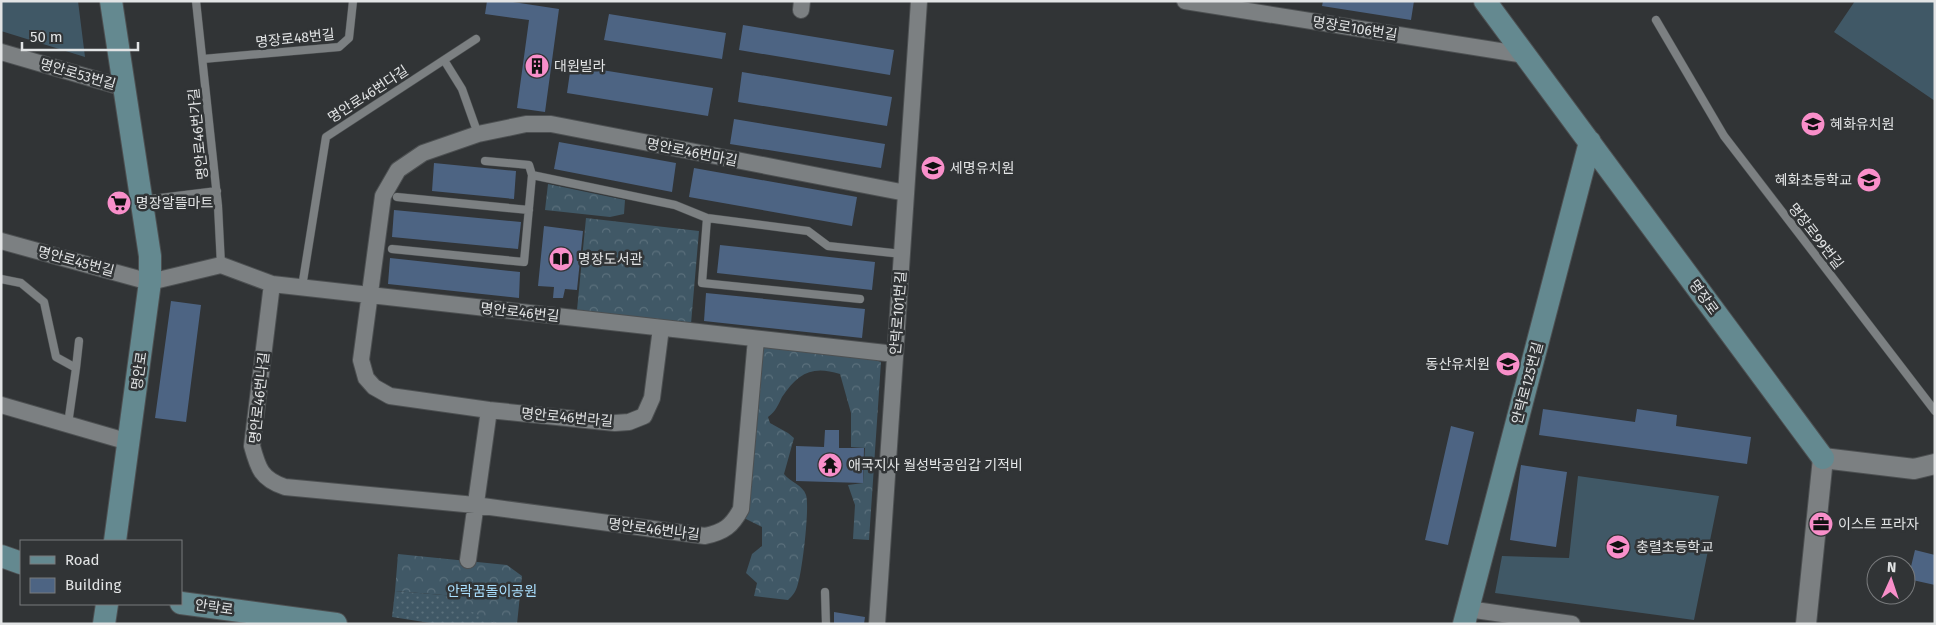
<svg xmlns="http://www.w3.org/2000/svg" width="1936" height="625" viewBox="0 0 1936 625" font-family="'Fira Sans','Noto Sans KR',sans-serif">
	<style>
		.grass { fill: url(#grass-dots) }
		.forest { fill: url(#forest-crowns) }
		.pitch { fill: #405866 }
		.building { fill: #4d6483 }
		.lines { fill: none; stroke-linecap: round; stroke-linejoin: round }
		.service-casing { stroke: #4d5052; stroke-width: 9 }
		.minor-casing { stroke: #4d5052; stroke-width: 18 }
		.tertiary-casing { stroke: #4d5052; stroke-width: 22 }
		.secondary-casing { stroke: #4d5052; stroke-width: 24 }
		.service { stroke: #7c8082; stroke-width: 8 }
		.minor { stroke: #7c8082; stroke-width: 16 }
		.tertiary { stroke: #7c8082; stroke-width: 20 }
		.secondary { stroke: #648990; stroke-width: 22 }
		.labels { text-anchor: middle; stroke-width: 5; stroke-linejoin: round; paint-order: stroke }
		.street-label { font-size: 14px; fill: #e2e4e5; stroke: #313436 }
		.poi-label { font-size: 14px; fill: #e2e4e5; stroke: #313436; text-anchor: start }
		.park-label { font-size: 14px; fill: #aadffe; stroke: #313436 }
	</style>
	<defs>
		<pattern id="grass-dots" width="8" height="8" patternUnits="userSpaceOnUse" patternTransform="scale(1.25)"><rect width="8" height="8" fill="#405866"/><path d="M2 2h.1M6 6h.1" fill="none" stroke="#5b707c" stroke-width="1.8" stroke-linecap="round"/></pattern>
		<pattern id="forest-crowns" width="20" height="18" patternUnits="userSpaceOnUse" patternTransform="scale(1.25)"><rect width="20" height="18" fill="#405866"/><path d="M2 6a3 3 0 1 1 6 0M12 15a3 3 0 1 1 6 0" fill="none" stroke="#5b707c"/></pattern>
	</defs>
	<rect width="100%" height="100%" fill="#313436"/>
	<path class="grass" d="M395 591 455 596 479 614 497 624H437L392 617Z"/>
	<path class="forest" d="M548 184 625 200 624 214 610 217 545 210Z
		M586 218 699 231 691 324 577 310Z
		M758 342 864 356 881 362 869 540 853 539 855 505 848 485 863 483 865 448 851 447V413L840 374C812 365 798 373 782 397 778 405 776 411 768 417L770 423 788 433 794 438 784 474C790 482 803 485 806 495 810 507 802 575 797 587 795 593 792 596 788 600L754 596 757 583 746 573 752 554 762 546V527L744 518Z
		M398 554 507 565 522 576 517 624H497L460 606 455 596 395 591Z"/>
	<path class="pitch" d="M1 1H78L85 57 1 31Z
		M1855 1H1935V101L1834 32Z
		M1578 476 1719 496 1694 620 1495 593 1502 556 1569 558Z"/>
	<path class="building" d="M487 1H506L559 9 545 112 517 108 529 20 485 14Z
		M1323 1H1414L1411 20 1322 6Z
		M609 14 726 33 722 59 604 40Z
		M743 25 894 50 890 75 739 50Z
		M571 65 713 88 708 116 567 93Z
		M742 72 892 97 887 126 738 102Z
		M734 119 885 144 881 168 730 144Z
		M559 142 676 163 672 192 554 169Z
		M434 163 516 171 514 199 432 191Z
		M694 168 857 197 852 226 689 197Z
		M394 210 521 222 518 249 392 237Z
		M544 226 583 231 577 290 565 289 563 298H553L554 287 538 286Z
		M720 245 875 262 872 290 717 273Z
		M390 258 520 272 519 298 388 284Z
		M706 293 865 309 862 338 704 321Z
		M171 301 201 305 186 422 155 418Z
		M1543 409 1635 422 1637 409 1677 415 1676 426 1751 437 1747 464 1539 435Z
		M1451 426 1474 432 1448 545 1425 540Z
		M825 430H839V448H864L863 483 796 481V446L824 447Z
		M1521 465 1567 472 1556 547 1510 540Z
		M1915 550 1935 555V585L1908 579Z
		M834 612 865 617 864 624H834Z"/>
	<g class="lines">
		<defs>
			<path id="service" d="M196 1 218 206 221 265
				M1656 20 1724 136 1935 411
				M203 59 339 47 349 38 353 1
				M444 60 462 89 478 134
				M532 175 675 205 707 218 808 231 828 246 902 254
				M397 197 529 210
				M144 200 217 191
				M707 218 702 283 860 299
				M392 249 524 262 532 175 529 165 485 161
				M1 279 21 283 44 302 56 357 76 368 68 424
				M302 287 326 137 476 39
				M76 368 79 341
				M825 592 826 624"/>
			<path id="minor" d="M1185 1 1525 55
				M801 10 802 1
				M1 52 125 88
				M1 241 150 282 221 265 272 284 895 354
				M272 284 252 446C258 468 261 479 285 487L475 505 705 536C724 532 732 526 741 509L756 339
				M661 328 652 398 644 416 629 422 615 423 489 410 390 396 374 387 366 378 361 360 383 196 398 170 423 153 478 134 526 124H551L906 193
				M1 405 129 442
				M468 560 489 410
				M1468 609 1572 624
				M877 624 919 1"/>
			<path id="tertiary" d="M1806 624 1823 458 1914 469 1935 464"/>
			<path id="secondary" d="M111 1 150 256V282L115 541
				M1485 1 1823 458
				M1 556 21 563
				M181 603 336 624
				M104 624 107 604
				M1464 624 1590 142"/>
		</defs>
		<use href="#service" class="service-casing"/>
		<use href="#minor" class="minor-casing"/>
		<use href="#tertiary" class="tertiary-casing"/>
		<use href="#secondary" class="secondary-casing"/>
		<use href="#service" class="service"/>
		<use href="#minor" class="minor"/>
		<use href="#tertiary" class="tertiary"/>
		<use href="#secondary" class="secondary"/>
	</g>
	<defs>
		<symbol id="building-disc" viewBox="-11 -11 22 22"><circle r="9.5" fill="#f98fca" stroke="#313436"/><path d="M-4-6H4V6H1V3H-1V6H-4ZM-2.5-4.3h1.7v1.8h-1.7ZM.8-4.3h1.7v1.8H.8ZM-2.5-1h1.7V.8h-1.7ZM.8-1h1.7V.8H.8Z" fill="#111"/></symbol>
		<symbol id="school-disc" viewBox="-11 -11 22 22"><circle r="9.5" fill="#f98fca" stroke="#313436"/><path d="M0-5L7-2L0 1L-7-2ZM-4 1L0 2.5L4 1V4Q0 6-4 4Z" fill="#111"/></symbol>
		<symbol id="supermarket-disc" viewBox="-11 -11 22 22"><circle r="9.5" fill="#f98fca" stroke="#313436"/><path d="M-6-5.5h2.5l.6 2H6L4.5 2H-2.5L-4.4-4H-6ZM-1.5 3.2a1.3 1.3 0 1 0 .1 0ZM3 3.2a1.3 1.3 0 1 0 .1 0Z" fill="#111"/></symbol>
		<symbol id="library-disc" viewBox="-11 -11 22 22"><circle r="9.5" fill="#f98fca" stroke="#313436"/><path d="M-6-4Q-3-5.5-.7-3.5V5Q-3 3-6 4ZM6-4Q3-5.5 .7-3.5V5Q3 3 6 4Z" fill="#111"/></symbol>
		<symbol id="temple-disc" viewBox="-11 -11 22 22"><circle r="9.5" fill="#f98fca" stroke="#313436"/><path d="M0-6L5-2H3V0L6.5 2.5H4V6H1.5V3h-3V6H-4V2.5H-6.5L-3 0V-2H-5Z" fill="#111"/></symbol>
		<symbol id="office-disc" viewBox="-11 -11 22 22"><circle r="9.5" fill="#f98fca" stroke="#313436"/><path d="M-6-3h4V-5.5h4V-3h4V5H-6ZM-1-4.5V-3h2v-1.5ZM-6 0V1H6V0Z" fill="#111"/></symbol>
	</defs>
	<g fill-rule="evenodd">
		<use href="#building-disc" x="523" y="52" width="28" height="28"/>
		<use href="#school-disc" x="1799" y="110" width="28" height="28"/>
		<use href="#school-disc" x="919" y="154" width="28" height="28"/>
		<use href="#school-disc" x="1855" y="166" width="28" height="28"/>
		<use href="#supermarket-disc" x="105" y="189" width="28" height="28"/>
		<use href="#library-disc" x="547" y="245" width="28" height="28"/>
		<use href="#school-disc" x="1494" y="350" width="28" height="28"/>
		<use href="#temple-disc" x="816" y="451" width="28" height="28"/>
		<use href="#office-disc" x="1807" y="510" width="28" height="28"/>
		<use href="#school-disc" x="1604" y="533" width="28" height="28"/>
	</g>
	<g class="labels">
		<g class="street-label">
			<text transform="translate(1355 28) rotate(9)" y="5">명장로106번길</text>
			<text transform="translate(295 38) rotate(-6)" y="5">명장로48번길</text>
			<text transform="translate(78 74) rotate(16)" y="5">명안로53번길</text>
			<text transform="translate(368 94) rotate(-33)" y="5">명안로46번다길</text>
			<text transform="translate(198 134) rotate(-96)" y="5">명안로46번가길</text>
			<text transform="translate(692 152) rotate(11)" y="5">명안로46번마길</text>
			<text transform="translate(1816 236) rotate(52)" y="5">명장로99번길</text>
			<text transform="translate(76 261) rotate(15)" y="5">명안로45번길</text>
			<text transform="translate(1704 297) rotate(54)" y="5">명장로</text>
			<text transform="translate(520 312) rotate(6)" y="5">명안로46번길</text>
			<text transform="translate(898 313) rotate(-86)" y="5">안락로101번길</text>
			<text transform="translate(139 371) rotate(-82)" y="5">명안로</text>
			<text transform="translate(1527 383) rotate(-75)" y="5">안락로125번길</text>
			<text transform="translate(259 398) rotate(-84)" y="5">명안로46번나길</text>
			<text transform="translate(567 417) rotate(5)" y="5">명안로46번라길</text>
			<text transform="translate(654 529) rotate(7)" y="5">명안로46번나길</text>
			<text transform="translate(214 607) rotate(8)" y="5">안락로</text>
		</g>
		<g class="poi-label">
			<text x="554" y="71">대원빌라</text>
			<text x="1830" y="129">혜화유치원</text>
			<text x="950" y="173">세명유치원</text>
			<text x="1852" y="185" text-anchor="end">혜화초등학교</text>
			<text x="136" y="208">명장알뜰마트</text>
			<text x="578" y="264">명장도서관</text>
			<text x="1490" y="369" text-anchor="end">동산유치원</text>
			<text x="848" y="470">애국지사 월성박공임갑 기적비</text>
			<text x="1838" y="529">이스트 프라자</text>
			<text x="1636" y="552">충렬초등학교</text>
		</g>
		<g class="park-label">
			<text x="492" y="596">안락꿈돌이공원</text>
		</g>
	</g>
	<rect width="1936" height="625" fill="none" stroke="#e2e4e5" stroke-width="5"/>
	<rect x="20" y="540" width="162" height="65" fill="#313436" stroke="#787a7c"/>
	<rect x="30" y="556" width="25" height="8" fill="#648990" stroke="#787a7c"/>
	<text x="65" y="565" font-size="15" fill="#e2e4e5">Road</text>
	<rect x="30" y="578" width="25" height="15" fill="#4d6483" stroke="#787a7c"/>
	<text x="65" y="590" font-size="15" fill="#e2e4e5">Building</text>
	<g transform="translate(1891 580) rotate(3)"><circle r="24" fill="#313436" stroke="#787a7c"/>
	<path d="M0-4L9 19L0 12L-9 19Z" fill="#f98fca"/>
	<text y="-8" font-size="14" font-weight="bold" text-anchor="middle" fill="#e2e4e5">N</text>
	</g>
	<path d="M22 42v8h116v-8" fill="none" stroke="#e2e4e5" stroke-width="2.5"/>
	<text x="30" y="42" font-size="15" fill="#e2e4e5" stroke="#313436" stroke-width="4" paint-order="stroke">50 m</text>
</svg>
